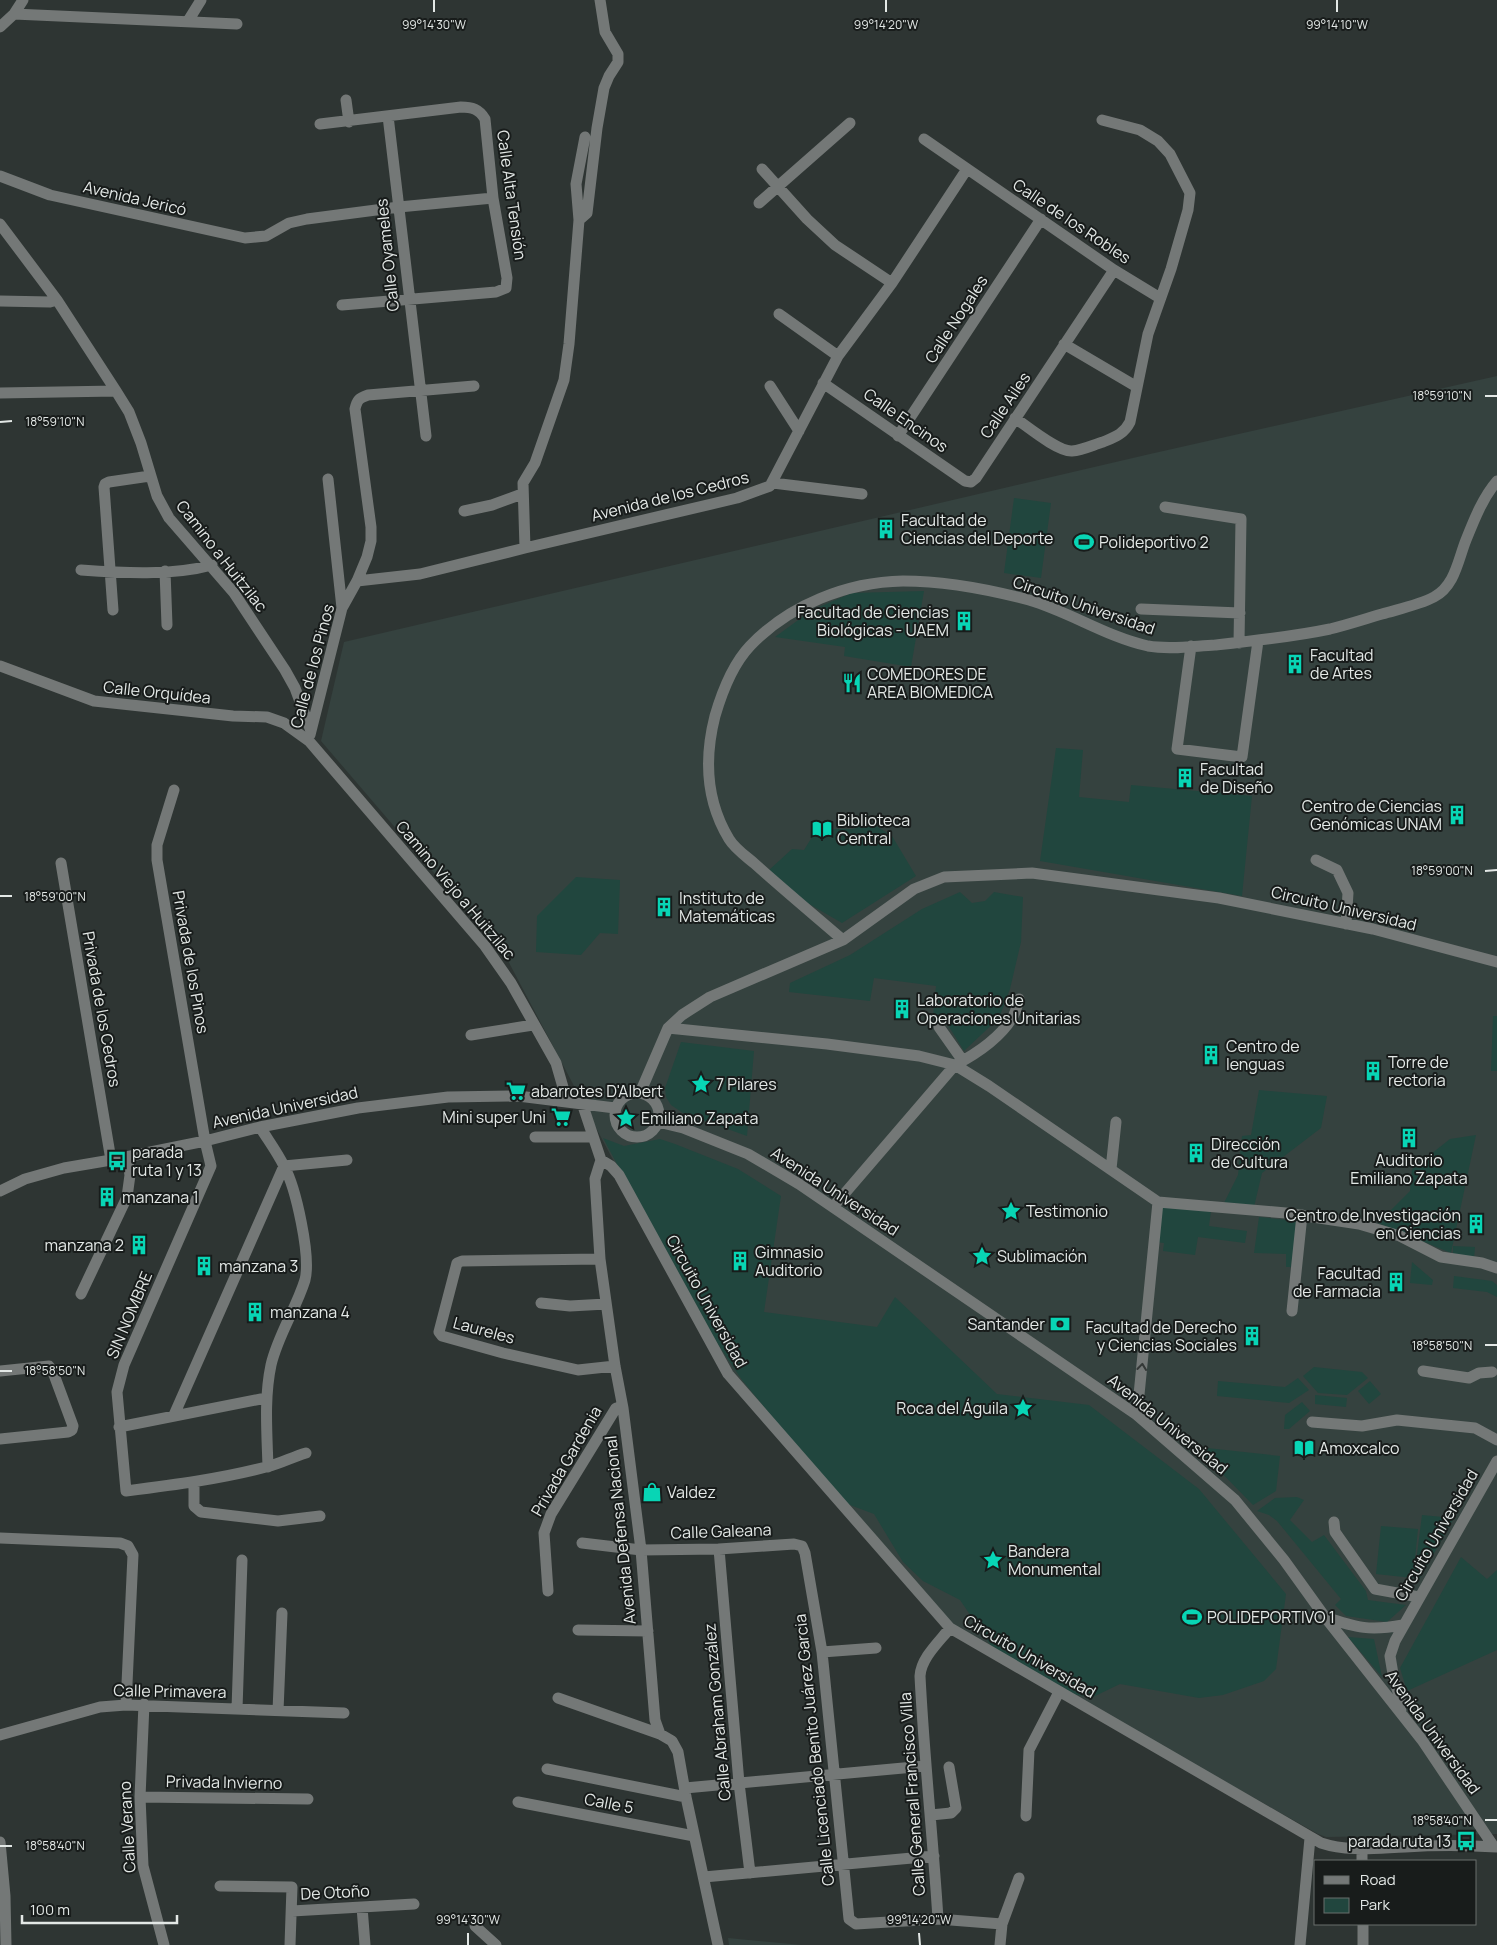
<svg xmlns="http://www.w3.org/2000/svg" width="1497" height="1945" viewBox="0 0 1497 1945" font-family="Manrope,sans-serif">
	<style>
		.built { fill: #35423f }
		.green { fill: #21463e }
		.lines { fill: none; stroke-linecap: round; stroke-linejoin: round }
		.minor { stroke: #747877; stroke-width: 11 }
		.oneway { stroke: #343837 }
		.ticks { fill: none; stroke: #e3e8e6; stroke-width: 2 }
		.labels { text-anchor: middle; stroke-width: 4; stroke-linejoin: round; paint-order: stroke }
		.street-label { font-size: 16px; fill: #e3e8e6; stroke: #181c1b }
		.poi-label { font-size: 16px; fill: #e3e8e6; stroke: #181c1b; text-anchor: start }
		.ticks-label { font-size: 12px; text-anchor: middle; fill: #e3e8e6; stroke: #181c1b; stroke-width: 4; stroke-linejoin: round; paint-order: stroke }
	</style>
	<rect width="100%" height="100%" fill="#2e3533"/>
	<path class="built" d="M1497 376V1834L1326 1837 1318 1834 954 1629 736 1380 612 1158 506 957 321 741 344 642 1150 454Z
		M728 1938 802 1945H729Z"/>
	<path class="green" d="M1014 498 1051 503 1041 578 1004 573Z
		M924 591 911 667 844 656 845 647 775 637 812 610 852 593Z
		M1056 748 1083 750 1079 797 1129 802 1131 785 1252 796 1242 896 1040 861Z
		M862 817 892 836 916 876 842 923 797 897 768 871 792 849 804 850 817 829H854Z
		M576 877 620 880 618 934 600 933 581 955 536 952 537 916Z
		M960 892 972 903 985 901 994 892 1023 897 1021 942 1010 989 999 1018 964 1051 943 1017 933 1016 936 986 874 978 870 1001 789 992 790 983 850 955 922 909Z
		M1493 1016H1497V1071H1491Z
		M681 1042 754 1051 747 1136 683 1113 671 1105 666 1097 665 1088Z
		M1259 1090 1327 1096 1321 1128 1262 1173 1254 1207 1224 1203 1238 1175 1242 1136 1251 1135Z
		M1476 1135 1451 1253 1378 1223 1410 1191 1412 1169 1450 1139Z
		M603 1138 624 1146 660 1139 675 1144 738 1169 781 1196 764 1312 877 1327 895 1297 997 1394 1089 1405 1199 1489 1286 1594 1276 1669 1264 1681 1223 1695 1199 1698 1120 1684 1093 1697 1071 1694 992 1647 960 1600 923 1581 903 1562 874 1514 842 1502 742 1380 698 1315Z
		M1161 1205 1211 1211 1209 1226 1247 1231 1245 1243 1198 1237 1195 1255 1163 1251 1164 1243 1156 1242Z
		M1259 1217 1297 1221 1291 1267H1286V1254L1254 1253Z
		M1453 1246 1475 1247 1474 1259 1453 1257Z
		M1412 1262 1433 1280 1432 1285 1410 1283Z
		M1454 1276 1492 1281 1497 1285V1297L1487 1292 1453 1288Z
		M1314 1367 1362 1372 1368 1378 1347 1395 1318 1393 1303 1376Z
		M1298 1378 1309 1390 1289 1403 1217 1396 1218 1381 1285 1387Z
		M1370 1381 1381 1394 1369 1404 1358 1391Z
		M1315 1395 1347 1398 1346 1407 1315 1404Z
		M1302 1402 1310 1411 1289 1429H1284L1285 1415Z
		M1207 1448 1280 1456 1276 1491 1253 1505 1206 1457Z
		M1297 1497 1304 1500 1290 1520 1312 1542 1324 1535 1366 1591 1368 1600 1406 1605 1387 1622 1346 1616 1335 1605 1341 1599 1277 1521 1269 1515 1257 1511 1275 1498Z
		M1422 1515 1454 1518 1419 1580 1414 1578Z
		M1381 1526 1418 1529 1413 1578 1376 1574Z
		M1461 1557 1487 1579 1497 1570V1650L1407 1691 1400 1668Z
		M1348 1637 1374 1639 1382 1677Z"/>
	<g class="lines">
		<path class="minor" d="M14 14 237 24
			M188 21 201 0
			M0 27 14 14 23 0
			M346 100 349 122
			M388 116 426 436
			M320 124 461 107C472 107 479 109 485 119L493 198 507 278 506 288 496 292 342 305
			M924 139 1114 270 1160 298
			M762 169 807 219 835 245 892 283
			M0 176 50 195 245 238 266 236 289 223 307 219 399 207 493 198
			M759 203 850 123
			M579 220 587 213 597 128 604 88 609 76 618 62V54L605 32 600 0
			M0 224 57 300 116 391 129 412 141 443 157 496 169 518 234 593 285 670 295 688 311 731
			M0 301 50 302 57 300
			M779 314 838 356
			M1064 344 1137 387
			M823 383 965 481 971 482 976 478 1114 270
			M770 386 799 431
			M0 393 116 391
			M1015 418C1028 427 1058 452 1072 451 1083 450 1093 445 1103 442 1115 437 1124 434 1130 422L1148 334 1171 269 1188 210 1190 193 1170 154 1158 141 1140 130 1102 120
			M898 436 1041 219
			M328 479 342 608
			M773 483 862 494
			M1165 507 1241 519 1239 643
			M464 511 492 505 522 494
			M525 548 523 483 535 463 564 380 569 344 579 220 576 184 585 137
			M81 570C122 573 172 576 212 565
			M165 571 167 625
			M357 581 420 574 525 548 737 498 770 486 838 356 892 283 967 169
			M1141 609 1240 613
			M113 610 104 487 105 484 109 482 150 476
			M1191 646 1177 749 1242 757 1258 641
			M0 666 94 701 233 716 267 717 284 723 309 741 485 946 511 983 556 1063 567 1101
			M310 735 342 608 357 581 367 557 371 541V527L355 409C357 400 359 398 368 395L474 386
			M174 790 157 845V860L205 1141 211 1166 124 1365 117 1392 126 1491C173 1485 220 1479 266 1467 280 1464 292 1457 306 1453
			M1316 860 1337 870 1348 893 1346 924
			M61 863 111 1160
			M843 940C814 915 784 890 755 864 747 857 735 849 729 839 706 801 704 759 715 716 722 692 732 665 750 646 789 605 847 582 903 581 942 581 991 590 1029 600 1070 612 1107 637 1148 646 1170 650 1194 646 1215 645 1253 641 1292 637 1330 629 1347 625 1365 619 1382 614 1399 609 1419 605 1434 597 1455 586 1458 560 1466 540 1474 520 1483 497 1497 481
			M939 1027 963 1061
			M668 1028 827 1044 919 1056 955 1065 989 1086 1158 1202 1286 1213 1359 1224 1400 1236 1441 1257 1482 1263 1497 1268
			M471 1035 533 1025
			M640 1093 668 1028 682 1015 710 997 843 940 914 889 944 877 1032 873 1219 898 1373 929 1497 962
			M615 1115a22 22 0 1 1 44 0a22 22 0 1 1-44 0Z
			M582 1103 601 1160 595 1179 600 1259 615 1366 623 1408 641 1550 655 1720 660 1734 672 1741 678 1752 686 1797 718 1945
			M658 1122 683 1128 748 1154 799 1184 1137 1415 1235 1500 1284 1560 1325 1617 1422 1740 1494 1847
			M260 1127C268 1140 277 1152 284 1166 296 1188 311 1256 305 1280 296 1309 278 1335 271 1365 264 1398 267 1433 268 1467
			M535 1137H593
			M601 1160 611 1166 619 1175 728 1374 950 1628 1321 1843C1348 1852 1377 1848 1405 1847 1435 1845 1466 1845 1497 1847
			M1111 1169 1116 1122
			M0 1191 25 1179 64 1168 111 1160 205 1141 260 1127 358 1108 448 1097 518 1096 615 1108
			M833 1207 955 1065C976 1054 999 1039 1012 1018 1016 1013 1017 1005 1019 999
			M600 1259 462 1261 457 1263 439 1332 442 1336 503 1353 578 1370 615 1366
			M81 1294 127 1197 130 1175 127 1157
			M541 1303 570 1306 606 1304
			M1292 1311 1302 1215
			M0 1371 49 1366 53 1372 73 1426 72 1430 68 1432 0 1439
			M1423 1371 1469 1378 1479 1373 1492 1372
			M174 1415 284 1166 347 1160
			M1137 1415 1158 1202
			M1312 1422 1362 1426 1397 1420 1475 1428 1497 1440
			M119 1427 266 1398
			M194 1482V1506L201 1512 278 1521 320 1516
			M1334 1522 1335 1532 1375 1589 1419 1597
			M0 1538 120 1543 128 1546 133 1555 126 1705
			M582 1543 641 1550 719 1549 794 1544 802 1546 805 1553 822 1652 849 1919 856 1924 938 1919 1002 1924
			M719 1549 739 1783 750 1873
			M548 1591 544 1533 551 1514 616 1408
			M1325 1617C1357 1628 1370 1631 1403 1625
			M578 1630 648 1631
			M822 1652 876 1648
			M558 1698 660 1734
			M144 1704 140 1797 143 1866 164 1945
			M237 1709 242 1560
			M278 1711 282 1613
			M1401 1713 1400 1698 1394 1680 1390 1656 1395 1641 1497 1461
			M0 1735 100 1707 126 1705 344 1713
			M547 1769 686 1797
			M685 1788 925 1766
			M140 1797 308 1799
			M518 1802 694 1836
			M931 1815 951 1813 956 1808 949 1767
			M1026 1816 1029 1750 1059 1692
			M0 1842 5 1896 6 1945
			M1362 1848V1861
			M704 1877 934 1856
			M220 1886 292 1887 290 1945
			M362 1907 365 1945
			M292 1911 414 1904
			M938 1919C933 1838 924 1757 920 1676 921 1658 939 1642 950 1628
			M1363 1924V1945
			M475 1926 496 1945
			M1000 1945 1002 1924 1019 1878
			M1300 1945 1310 1838"/>
	</g>
	<defs><path id="oneway-chevron" d="M-2-3.5L2.5 0L-2 3.5" fill="none" stroke-width="1.6" stroke-linecap="round" stroke-linejoin="round" transform="scale(1.25)"/></defs>
	<use class="oneway" href="#oneway-chevron" transform="translate(1142 1367) rotate(-84)"/>
	<path class="ticks" d="M434 0V12M886 0V12M1337 0V12M1485 396H1497M0 422 12 421M1485 871 1497 870M0 896H12M1485 1345H1497M0 1371H12M1485 1820H1497M0 1846H12M468 1933V1945M919 1933 920 1945"/>
	<defs>
		<symbol id="building-bare" viewBox="-9 -9 18 18"><path d="M-4-6H4V6H1V3H-1V6H-4ZM-2.5-4.3h1.7v1.8h-1.7ZM.8-4.3h1.7v1.8H.8ZM-2.5-1h1.7V.8h-1.7ZM.8-1h1.7V.8H.8Z" fill="#08d5b5" stroke="#181c1b" stroke-width="2.5" paint-order="stroke"/></symbol>
		<symbol id="stadium-bare" viewBox="-9 -9 18 18"><path d="M0-5a6.5 5 0 1 0 0 10a6.5 5 0 1 0 0-10ZM-3.5-1.8h7v3.6h-7Z" fill="#08d5b5" stroke="#181c1b" stroke-width="2.5" paint-order="stroke"/></symbol>
		<symbol id="restaurant-bare" viewBox="-9 -9 18 18"><path d="M-5-6h1v4h1v-4h1v4h1v-4h1v5L-1.5 .5V6h-2V.5L-5-1ZM5-6V6H3V1.5H1.5Q1.5-4 5-6Z" fill="#08d5b5" stroke="#181c1b" stroke-width="2.5" paint-order="stroke"/></symbol>
		<symbol id="library-bare" viewBox="-9 -9 18 18"><path d="M-6-4Q-3-5.5-.7-3.5V5Q-3 3-6 4ZM6-4Q3-5.5 .7-3.5V5Q3 3 6 4Z" fill="#08d5b5" stroke="#181c1b" stroke-width="2.5" paint-order="stroke"/></symbol>
		<symbol id="sight-bare" viewBox="-9 -9 18 18"><path d="M0-6L1.8-2.2L6-1.7L2.9 1.2L3.7 5.4L0 3.3L-3.7 5.4L-2.9 1.2L-6-1.7L-1.8-2.2Z" fill="#08d5b5" stroke="#181c1b" stroke-width="2.5" paint-order="stroke"/></symbol>
		<symbol id="supermarket-bare" viewBox="-9 -9 18 18"><path d="M-6-5.5h2.5l.6 2H6L4.5 2H-2.5L-4.4-4H-6ZM-1.5 3.2a1.3 1.3 0 1 0 .1 0ZM3 3.2a1.3 1.3 0 1 0 .1 0Z" fill="#08d5b5" stroke="#181c1b" stroke-width="2.5" paint-order="stroke"/></symbol>
		<symbol id="bus-bare" viewBox="-9 -9 18 18"><path d="M-5-6H5V4H4V6H2V4H-2V6H-4V4H-5ZM-3.5-4V0h7V-4ZM-3.5 1.2v1.5H-2V1.2ZM2 1.2v1.5H3.5V1.2Z" fill="#08d5b5" stroke="#181c1b" stroke-width="2.5" paint-order="stroke"/></symbol>
		<symbol id="bank-bare" viewBox="-9 -9 18 18"><path d="M-6-4H6V4H-6ZM0-2.3a2.3 2.3 0 1 0 0 4.6a2.3 2.3 0 1 0 0-4.6Z" fill="#08d5b5" stroke="#181c1b" stroke-width="2.5" paint-order="stroke"/></symbol>
		<symbol id="shop-bare" viewBox="-9 -9 18 18"><path d="M-5-2.5h2.3a2.7 3.5 0 0 1 5.4 0H5L5.5 6h-11ZM-1.5-2.5h3a1.5 2.3 0 0 0-3 0Z" fill="#08d5b5" stroke="#181c1b" stroke-width="2.5" paint-order="stroke"/></symbol>
	</defs>
	<g fill-rule="evenodd">
		<use href="#building-bare" x="872" y="515" width="28" height="28"/>
		<use href="#stadium-bare" x="1070" y="528" width="28" height="28"/>
		<use href="#building-bare" x="950" y="607" width="28" height="28"/>
		<use href="#building-bare" x="1281" y="650" width="28" height="28"/>
		<use href="#restaurant-bare" x="838" y="669" width="28" height="28"/>
		<use href="#building-bare" x="1171" y="764" width="28" height="28"/>
		<use href="#building-bare" x="1443" y="801" width="28" height="28"/>
		<use href="#library-bare" x="808" y="815" width="28" height="28"/>
		<use href="#building-bare" x="650" y="893" width="28" height="28"/>
		<use href="#building-bare" x="888" y="995" width="28" height="28"/>
		<use href="#building-bare" x="1197" y="1041" width="28" height="28"/>
		<use href="#building-bare" x="1359" y="1057" width="28" height="28"/>
		<use href="#sight-bare" x="687" y="1070" width="28" height="28"/>
		<use href="#supermarket-bare" x="502" y="1077" width="28" height="28"/>
		<use href="#supermarket-bare" x="547" y="1103" width="28" height="28"/>
		<use href="#sight-bare" x="612" y="1104" width="28" height="28"/>
		<use href="#building-bare" x="1395" y="1124" width="28" height="28"/>
		<use href="#building-bare" x="1182" y="1139" width="28" height="28"/>
		<use href="#bus-bare" x="103" y="1147" width="28" height="28"/>
		<use href="#building-bare" x="93" y="1183" width="28" height="28"/>
		<use href="#sight-bare" x="997" y="1197" width="28" height="28"/>
		<use href="#building-bare" x="1462" y="1210" width="28" height="28"/>
		<use href="#building-bare" x="125" y="1231" width="28" height="28"/>
		<use href="#sight-bare" x="968" y="1242" width="28" height="28"/>
		<use href="#building-bare" x="726" y="1247" width="28" height="28"/>
		<use href="#building-bare" x="190" y="1252" width="28" height="28"/>
		<use href="#building-bare" x="1382" y="1268" width="28" height="28"/>
		<use href="#building-bare" x="241" y="1298" width="28" height="28"/>
		<use href="#bank-bare" x="1046" y="1310" width="28" height="28"/>
		<use href="#building-bare" x="1238" y="1322" width="28" height="28"/>
		<use href="#sight-bare" x="1009" y="1394" width="28" height="28"/>
		<use href="#library-bare" x="1290" y="1434" width="28" height="28"/>
		<use href="#shop-bare" x="638" y="1478" width="28" height="28"/>
		<use href="#sight-bare" x="979" y="1546" width="28" height="28"/>
		<use href="#stadium-bare" x="1178" y="1603" width="28" height="28"/>
		<use href="#bus-bare" x="1452" y="1827" width="28" height="28"/>
	</g>
	<g class="labels">
		<g class="street-label">
			<text transform="translate(512 195) rotate(82)" y="6">Calle Alta Tensión</text>
			<text transform="translate(135 198) rotate(13)" y="6">Avenida Jericó</text>
			<text transform="translate(1072 221) rotate(34)" y="6">Calle de los Robles</text>
			<text transform="translate(387 255) rotate(-96)" y="6">Calle Oyameles</text>
			<text transform="translate(956 319) rotate(-57)" y="6">Calle Nogales</text>
			<text transform="translate(1005 405) rotate(-56)" y="6">Calle Ailes</text>
			<text transform="translate(906 420) rotate(35)" y="6">Calle Encinos</text>
			<text transform="translate(670 496) rotate(-14)" y="6">Avenida de los Cedros</text>
			<text transform="translate(222 556) rotate(52)" y="6">Camino a Huitzilac</text>
			<text transform="translate(1084 605) rotate(19)" y="6">Circuito Universidad</text>
			<text transform="translate(312 666) rotate(-75)" y="6">Calle de los Pinos</text>
			<text transform="translate(157 692) rotate(6)" y="6">Calle Orquídea</text>
			<text transform="translate(456 890) rotate(50)" y="6">Camino Viejo a Huitzilac</text>
			<text transform="translate(1344 908) rotate(13)" y="6">Circuito Universidad</text>
			<text transform="translate(191 962) rotate(80)" y="6">Privada de los Pinos</text>
			<text transform="translate(102 1009) rotate(80)" y="6">Privada de los Cedros</text>
			<text transform="translate(285 1107) rotate(-12)" y="6">Avenida Universidad</text>
			<text transform="translate(835 1191) rotate(33)" y="6">Avenida Universidad</text>
			<text transform="translate(707 1301) rotate(61)" y="6">Circuito Universidad</text>
			<text transform="translate(129 1315) rotate(-67)" y="6">SIN NOMBRE</text>
			<text transform="translate(484 1330) rotate(15)" y="6">Laureles</text>
			<text transform="translate(1168 1424) rotate(39)" y="6">Avenida Universidad</text>
			<text transform="translate(566 1461) rotate(-60)" y="6">Privada Gardenia</text>
			<text transform="translate(620 1530) rotate(-96)" y="6">Avenida Defensa Nacional</text>
			<text transform="translate(721 1531) rotate(-2)" y="6">Calle Galeana</text>
			<text transform="translate(1436 1535) rotate(-60)" y="6">Circuito Universidad</text>
			<text transform="translate(1030 1656) rotate(30)" y="6">Circuito Universidad</text>
			<text transform="translate(170 1691) rotate(1)" y="6">Calle Primavera</text>
			<text transform="translate(717 1712) rotate(-95)" y="6">Calle Abraham González</text>
			<text transform="translate(1433 1732) rotate(54)" y="6">Avenida Universidad</text>
			<text transform="translate(814 1750) rotate(-96)" y="6">Calle Licenciado Benito Juárez Garcia</text>
			<text transform="translate(224 1782) rotate(1)" y="6">Privada Invierno</text>
			<text transform="translate(912 1794) rotate(-94)" y="6">Calle General Francisco Villa</text>
			<text transform="translate(609 1803) rotate(11)" y="6">Calle 5</text>
			<text transform="translate(127 1827) rotate(-93)" y="6">Calle Verano</text>
			<text transform="translate(335 1892) rotate(-3)" y="6">De Otoño</text>
		</g>
		<g class="poi-label">
			<text x="901" y="526">Facultad de<tspan x="901" dy="18">Ciencias del Deporte</tspan></text>
			<text x="1099" y="548">Polideportivo 2</text>
			<text x="949" y="618" text-anchor="end">Facultad de Ciencias<tspan x="949" dy="18">Biológicas - UAEM</tspan></text>
			<text x="1310" y="661">Facultad<tspan x="1310" dy="18">de Artes</tspan></text>
			<text x="867" y="680">COMEDORES DE<tspan x="867" dy="18">AREA BIOMEDICA</tspan></text>
			<text x="1200" y="775">Facultad<tspan x="1200" dy="18">de Diseño</tspan></text>
			<text x="1442" y="812" text-anchor="end">Centro de Ciencias<tspan x="1442" dy="18">Genómicas UNAM</tspan></text>
			<text x="837" y="826">Biblioteca<tspan x="837" dy="18">Central</tspan></text>
			<text x="679" y="904">Instituto de<tspan x="679" dy="18">Matemáticas</tspan></text>
			<text x="917" y="1006">Laboratorio de<tspan x="917" dy="18">Operaciones Unitarias</tspan></text>
			<text x="1226" y="1052">Centro de<tspan x="1226" dy="18">lenguas</tspan></text>
			<text x="1388" y="1068">Torre de<tspan x="1388" dy="18">rectoria</tspan></text>
			<text x="716" y="1090">7 Pilares</text>
			<text x="531" y="1097">abarrotes D'Albert</text>
			<text x="546" y="1123" text-anchor="end">Mini super Uni</text>
			<text x="641" y="1124">Emiliano Zapata</text>
			<text x="1211" y="1150">Dirección<tspan x="1211" dy="18">de Cultura</tspan></text>
			<text x="132" y="1158">parada<tspan x="132" dy="18">ruta 1 y 13</tspan></text>
			<text x="1409" y="1166" text-anchor="middle">Auditorio<tspan x="1409" dy="18">Emiliano Zapata</tspan></text>
			<text x="122" y="1203">manzana 1</text>
			<text x="1026" y="1217">Testimonio</text>
			<text x="1461" y="1221" text-anchor="end">Centro de Investigación<tspan x="1461" dy="18">en Ciencias</tspan></text>
			<text x="124" y="1251" text-anchor="end">manzana 2</text>
			<text x="755" y="1258">Gimnasio<tspan x="755" dy="18">Auditorio</tspan></text>
			<text x="997" y="1262">Sublimación</text>
			<text x="219" y="1272">manzana 3</text>
			<text x="1381" y="1279" text-anchor="end">Facultad<tspan x="1381" dy="18">de Farmacia</tspan></text>
			<text x="270" y="1318">manzana 4</text>
			<text x="1045" y="1330" text-anchor="end">Santander</text>
			<text x="1237" y="1333" text-anchor="end">Facultad de Derecho<tspan x="1237" dy="18">y Ciencias Sociales</tspan></text>
			<text x="1008" y="1414" text-anchor="end">Roca del Águila</text>
			<text x="1319" y="1454">Amoxcalco</text>
			<text x="667" y="1498">Valdez</text>
			<text x="1008" y="1557">Bandera<tspan x="1008" dy="18">Monumental</tspan></text>
			<text x="1207" y="1623">POLIDEPORTIVO 1</text>
			<text x="1451" y="1847" text-anchor="end">parada ruta 13</text>
		</g>
	</g>
	<g class="ticks-label">
		<text x="434" y="29">99°14'30"W</text>
		<text x="886" y="29">99°14'20"W</text>
		<text x="1337" y="29">99°14'10"W</text>
		<text x="1442" y="400">18°59'10"N</text>
		<text x="55" y="426">18°59'10"N</text>
		<text x="1442" y="875">18°59'00"N</text>
		<text x="55" y="901">18°59'00"N</text>
		<text x="1442" y="1350">18°58'50"N</text>
		<text x="55" y="1375">18°58'50"N</text>
		<text x="1442" y="1825">18°58'40"N</text>
		<text x="55" y="1850">18°58'40"N</text>
		<text x="468" y="1924">99°14'30"W</text>
		<text x="919" y="1924">99°14'20"W</text>
	</g>
	<rect x="1314" y="1860" width="162" height="65" fill="#181c1b" stroke="#696e6c"/>
	<rect x="1324" y="1876" width="25" height="8" fill="#747877" stroke="#696e6c"/>
	<text x="1360" y="1885" font-size="15" fill="#e3e8e6">Road</text>
	<rect x="1324" y="1898" width="25" height="15" fill="#21463e" stroke="#696e6c"/>
	<text x="1360" y="1910" font-size="15" fill="#e3e8e6">Park</text>
	<path d="M22 1915v8h155v-8" fill="none" stroke="#e3e8e6" stroke-width="2.5"/>
	<text x="30" y="1915" font-size="15" fill="#e3e8e6" stroke="#181c1b" stroke-width="4" paint-order="stroke">100 m</text>
</svg>
